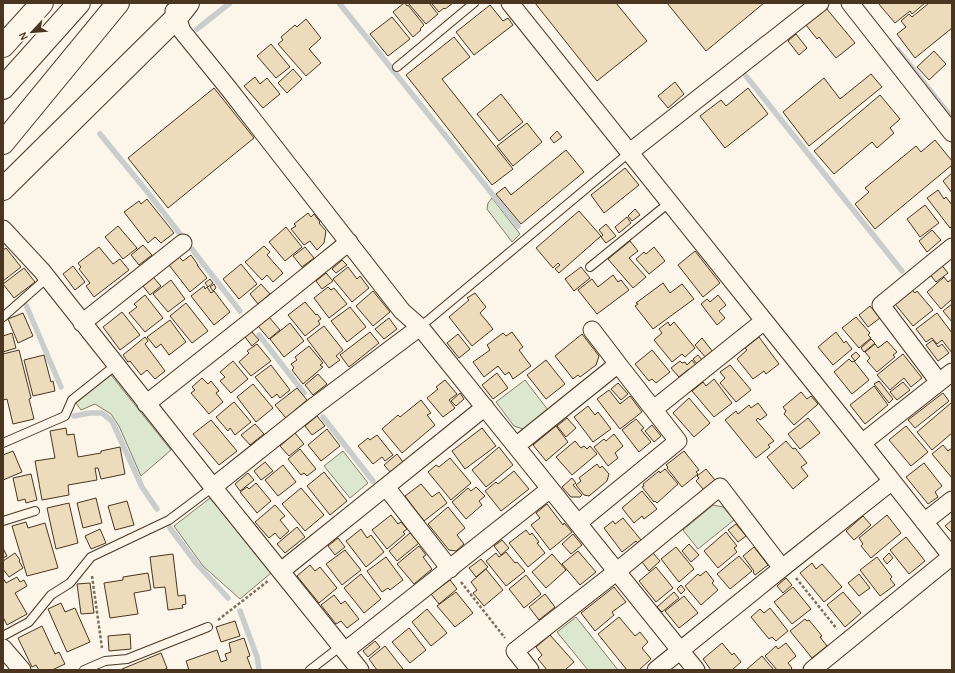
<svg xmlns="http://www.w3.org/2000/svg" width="955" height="673" viewBox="0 0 955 673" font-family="'Alegreya Sans',sans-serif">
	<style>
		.green { fill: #dce7d0; stroke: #887966 }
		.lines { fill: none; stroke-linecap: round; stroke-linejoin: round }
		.stream { stroke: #c9cecd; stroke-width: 5.5 }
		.building { fill: #ecdcbc; stroke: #4a3520 }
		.lane-casing { stroke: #4a3520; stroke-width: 10 }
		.street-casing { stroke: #4a3520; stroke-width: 19 }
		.highway-casing { stroke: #4a3520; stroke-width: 24 }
		.path { stroke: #7f6f5c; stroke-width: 2.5; stroke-dasharray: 3 2; stroke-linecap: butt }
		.lane { stroke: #fbf6e9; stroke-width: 8 }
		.street { stroke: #fbf6e9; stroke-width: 17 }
		.highway { stroke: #fbf6e9; stroke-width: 22 }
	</style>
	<rect width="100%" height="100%" fill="#fbf6e9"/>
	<path class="green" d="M492 198 520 234 512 242 487 209 488 203Z
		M111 375 171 450 141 476 119 426 111 414 95 404 81 410 76 403Z
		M525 380 548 410 523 429 514 426 496 402Z
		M343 451 368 483 350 498 324 466Z
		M210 498 271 573 240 599 203 566 174 526Z
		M713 505 723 507 734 520 698 549 683 530Z
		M576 617 618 670H588L557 632Z"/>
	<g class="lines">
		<path class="stream" d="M339 3 518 226
			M197 29 230 3
			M898 50 952 118
			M746 76 902 271
			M100 134 149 194 240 311
			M26 305 61 387
			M259 335 304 393
			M74 416 90 413H102L112 421 142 487 157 509
			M323 417 373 481
			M170 528 196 563 228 598
			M240 611 257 657 259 670"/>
	</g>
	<path class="building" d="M404 3H405L407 6 408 5 424 25 420 29 421 30 413 37 393 12Z
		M408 3H429L438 14 426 24Z
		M431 3H453L445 9 444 8 439 12Z
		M535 3H616L647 41 597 81Z
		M667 3H764L706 51Z
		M878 3H925L912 14 910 11 895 23Z
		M929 3H952V28L915 58 897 34 906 27 901 21 909 14 912 17Z
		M490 5 503 21 508 18 513 25 474 55 456 32Z
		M826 8 855 43 836 58 819 37 817 39 806 25Z
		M392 17 410 39 388 56 370 34Z
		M306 19 321 38 309 49 321 63 306 76 278 44 283 40 281 37 295 25 297 27Z
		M796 34 807 48 799 55 788 41Z
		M454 37 470 57 442 79 513 169 492 185 406 75Z
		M271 44 290 67 276 78 257 56Z
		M934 51 946 64 929 80 917 67Z
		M293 69 302 79 287 93 278 83Z
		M871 74 882 87 809 146 783 112 824 78 840 99Z
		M255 77 260 84 267 78 280 94 263 108 244 86Z
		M675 82 684 94 668 108 658 96Z
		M214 88 254 138 168 208 128 158Z
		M748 88 768 114 725 148 700 116 721 100 726 106Z
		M501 94 523 122 499 141 477 114Z
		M880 95 900 119 890 128 894 133 877 148 872 142 834 174 814 151Z
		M527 123 542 142 513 166 497 146Z
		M557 131 562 137 554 143 550 138Z
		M935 140 952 161V165L875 229 855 204 869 192 865 188 916 146 921 152Z
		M566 150 584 172 521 224 496 194 505 187 511 195Z
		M625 168 639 185 604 213 591 195Z
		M952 173V193L943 181Z
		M938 190 944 199 946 197 952 205V226L950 228 927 198Z
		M147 199 174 233 161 243 155 237 148 243 124 212 139 201 141 204Z
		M925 205 939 223 920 237 907 219Z
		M635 209 640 215 632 221 628 216Z
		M579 211 601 236 559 273 555 269 560 265 558 263 553 268 536 248Z
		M308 213 311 217 314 214 320 222 319 223 326 231 324 243 317 250 310 241 304 245 291 229 296 226 294 224Z
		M627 217 631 223 619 233 615 227Z
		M606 224 616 236 606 243 601 237 603 235 599 230Z
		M118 226 137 248 123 259 105 237Z
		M286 227 302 247 285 261 269 242Z
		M932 230 941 240 927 252 919 241Z
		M630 241 638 251 629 258 646 277 633 288 608 259Z
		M143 245 152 255 139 265 131 255Z
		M264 246 270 252 267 255 283 273 273 282 267 275 262 280 245 262Z
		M99 247 113 264 120 259 129 270 94 297 86 286 90 283 79 269 81 267 78 263Z
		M305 247 314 258 302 267 293 256Z
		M654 247 665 261 649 274 636 259 644 252 646 254Z
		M6 248 21 267 3 281V250Z
		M695 251 720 283 703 297 678 265Z
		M191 255 198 265H197L207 278 190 292 169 265 179 257 183 261Z
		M342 260 347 265 336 273 332 269Z
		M940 263 948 273 936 282 928 272Z
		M241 264 257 284 239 299 223 279Z
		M73 266 85 282 75 290 63 274Z
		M348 267 357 279 360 276 369 288 352 302 333 279Z
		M581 267 590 278 574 291 565 279Z
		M24 268 35 282 14 298 3 284Z
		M326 273 333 281 322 289 316 281Z
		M613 275 618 282 621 280 629 290 597 314 578 290 592 279 598 287Z
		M153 277 161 286 150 295 143 286Z
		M944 277 948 282 952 279V299L941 309 927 292Z
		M210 279 213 283 208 287 205 283Z
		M171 280 185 299 168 312 153 294Z
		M663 283 670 293 682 284 694 299 653 329 635 306 638 304 636 303Z
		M214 284 216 288 213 291 210 287Z
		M261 284 270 294 258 304 250 294Z
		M204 286 205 289 207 287 211 293 214 291 230 312 214 325 191 296Z
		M328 287 331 290 334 288 347 304 329 318 314 298Z
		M912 290 915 293 917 291 933 310 913 326 895 304Z
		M373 291 390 312 373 326 356 306Z
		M475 293 486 307 480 313 493 329 472 346 449 317 469 300 467 298Z
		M145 295 163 318 145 332 129 313 137 307 134 304Z
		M718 295 726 305 719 311 725 318 717 325 701 304 707 299 710 302Z
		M305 302 316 315 317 314 321 319 318 321 320 324 305 336 288 315Z
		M186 303 208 331 192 343 170 316Z
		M952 304V322L943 311Z
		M870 306 880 318 868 327 859 315Z
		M350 307 366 327 347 342 331 321Z
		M122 312 140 335 120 350 103 327Z
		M23 313 33 336 18 343 8 319Z
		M937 313 952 333V353L942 340 937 344 932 338 926 342 916 329Z
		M269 317 280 330 269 339 258 326Z
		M856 317 870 333 868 335 871 338 859 348 842 328Z
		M389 318 397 329 384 339 375 329Z
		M170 320 186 342 169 355 161 344 156 348 147 337Z
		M668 322 670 326 674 322 695 348 685 357 682 354 672 362 654 340 662 333 659 329Z
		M290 323 304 341 284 357 270 339Z
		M324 326 343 350 336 356 340 360 329 368 307 339Z
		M251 331 259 340 252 346 245 337Z
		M370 332 379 343 349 367 340 355Z
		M512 332 523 347 519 350 531 366 513 379 509 372 505 375 498 366 484 377 473 362 490 350 487 345 503 333 506 336Z
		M836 332 844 343 846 341 852 349 833 365 818 347Z
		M12 333 16 348 3 352V336Z
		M458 334 470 349 459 358 447 343Z
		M582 334 599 356 596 365 580 377 578 375 573 379 555 356Z
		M145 337 148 341 145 344 165 371 155 379 147 370 141 375 130 361 128 362 123 355Z
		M759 337 779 364 766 374 764 371 753 379 737 359 747 350 745 348Z
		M702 338 713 352 706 358 695 345Z
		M871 339 875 343 864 352 861 348Z
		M933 340 938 347 942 344 949 353 938 361 926 345Z
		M887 341 897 352 893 355 895 357 877 372 867 361 870 358 865 352 875 344 878 348Z
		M257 344 271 361 251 376 239 362 249 353 247 351Z
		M309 346 323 363 320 365 323 367 303 384 292 370 294 368 291 364 297 360 295 357Z
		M19 350 31 398 29 399 34 419 13 424 7 399 3 400V354Z
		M652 350 670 372 656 383 652 379 649 381 635 364Z
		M856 352 860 356 855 361 851 356Z
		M903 354 922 378 911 387 904 378 890 390 877 375Z
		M44 355 51 382 53 381 55 391 33 396 24 360Z
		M698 355 703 361 698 365 693 359Z
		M849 359 852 362 854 361 869 380 852 394 834 372Z
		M546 360 565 384 546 399 527 375Z
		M692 360 696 365 690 370 689 369 679 377 671 368 680 361 682 363 685 362 687 365Z
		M233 361 248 379 231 393 220 381 225 377 220 372Z
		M271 365 290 390 280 398 277 394 272 398 255 377Z
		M730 365 751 390 736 402 720 383 725 378 720 372Z
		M497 373 508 388 493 399 482 385Z
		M318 374 327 384 313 395 305 385Z
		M202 378 208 384 211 381 219 391 216 393 223 402 209 414 191 393 195 390 192 387Z
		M714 379 732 403 714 417 692 391 703 382 706 386Z
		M445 380 457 394 449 400 455 408 443 417 427 398 438 389 436 387Z
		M879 381 893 399 889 403 874 384Z
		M903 382 910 390 897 400 890 392Z
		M618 383 628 394 621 400 611 389Z
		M253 384 273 408 256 422 237 397Z
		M874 386 888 405 865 424 850 405Z
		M297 388 307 400 286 418 275 405Z
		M609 390 620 404 630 396 642 412 620 429 597 399Z
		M801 392 807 399 811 396 818 404 794 425 784 414 786 411 783 407Z
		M460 393 464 399 456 406 451 401Z
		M943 393 949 401 915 428 908 420Z
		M689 398 710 423 694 437 673 413Z
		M421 400 431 413 427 415 435 425 402 453 382 429 398 415 400 417Z
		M234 402 251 422 235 435 230 428 228 431 216 417Z
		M758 403 767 415 760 420 758 418 756 420 774 441 768 445 770 447 756 458 725 420 736 411 738 414 749 405 751 408Z
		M951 403 952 405V433L932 450 917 432Z
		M588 406 595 415 598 412 611 429 593 442 574 417Z
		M317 416 325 426 312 435 305 426Z
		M567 418 576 428 566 437 557 426Z
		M808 418 820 433 800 449 788 434Z
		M636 419 644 428 641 430 651 442 639 452 622 430Z
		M211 420 237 451 219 465 193 434Z
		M255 424 264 434 250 445 241 435Z
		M652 425 661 436 654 442 645 431Z
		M556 426 568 442 546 461 533 445Z
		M906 426 928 452 911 466 889 440Z
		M66 428 67 435 74 434 78 457 101 453V451L120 447 125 474 101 479 98 468H95L97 480 68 485 69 495 42 500 35 461 55 458 50 431Z
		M482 428 496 446 465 469 452 451Z
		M327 429 340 446 321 461 308 445Z
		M295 433 304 444 289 456 280 446Z
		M614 434 623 446 615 453 618 458 608 466 594 447 604 439 606 441Z
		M377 435 393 455 385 461 382 457 373 464 358 446 368 438 370 440Z
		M575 441 581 448 584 446 587 449 590 446 597 454 572 475 556 457Z
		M786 441 793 449 795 448 807 463 801 467 808 476 793 489 767 457Z
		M943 445 948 451 952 448V478L932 454Z
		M499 447 513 465 486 487 472 470Z
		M300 449 316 469 307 476 304 473 301 475 288 459Z
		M13 451 22 472 3 480V455Z
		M684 451 699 470 696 472 698 474 682 487 667 468 668 467 666 465Z
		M397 454 403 462 391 473 384 465Z
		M450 458 471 483 451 500 428 472 436 465 439 467Z
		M265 462 273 471 261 480 254 471Z
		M924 463 942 486 935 492 938 497 928 504 906 477Z
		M597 464 600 468 602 466 609 474 607 481 589 496 584 495 576 485 581 481 579 478Z
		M283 465 296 482 278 496 265 480Z
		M665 469 678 484 657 503 655 501 654 502 642 487 644 486 643 484 659 471 660 473Z
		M706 469 715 480 704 490 696 481 699 478 697 476Z
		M514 471 529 489 501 511 485 491 496 482 498 484Z
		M324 472 347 501 330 515 307 486Z
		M248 473 254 480 240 491 235 484Z
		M31 474 37 500 26 503 25 499 18 501 13 478Z
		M572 478 576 483 573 485 582 495 580 497H571L562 487Z
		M256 483 271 501 257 513 240 492 247 487 249 489Z
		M421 484 432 497 439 492 447 503 424 521 405 496Z
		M476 487 485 496 479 501 482 505 466 519 452 502 468 488 471 491Z
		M301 488 324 515 305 531 282 504Z
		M642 491 657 509 644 519 642 516 634 523 622 508Z
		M96 498 102 523 83 528 77 503Z
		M127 501 134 525 115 530 108 506Z
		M69 503 78 543 56 549 47 508Z
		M547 504 563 525 564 523 572 532 550 550 531 525 540 518 536 513Z
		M275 505 285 516 280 520 289 531 280 539 275 533 269 538 255 522Z
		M448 507 465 528 457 535 464 544 456 551 449 550 428 524Z
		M391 515 398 524 401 522 407 529 403 532 405 534 387 549 372 530Z
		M887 515 901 533 871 558 861 546 863 544 859 538Z
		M863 516 871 525 854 540 846 531Z
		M623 518 641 540 638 543 636 541 622 552 604 528 613 521 615 524Z
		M952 520V533L945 526Z
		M26 522 28 528 45 523 58 568 27 576 12 526Z
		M736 524 746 536 738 542 728 530Z
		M297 527 305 537 285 553 277 544Z
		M100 529 106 543 91 549 85 536Z
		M361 529 367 538 371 535 384 552 366 567 346 541Z
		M526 530 530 535 532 533 539 542 537 543 545 553 528 567 509 543Z
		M726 532 737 546 734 548 737 552 718 568 704 551Z
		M410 533 419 543 397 561 389 551Z
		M573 534 582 545 571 554 562 544Z
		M906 537 925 561 909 574 890 550Z
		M338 538 345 547 335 555 328 546Z
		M502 540 509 548 501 555 494 546Z
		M689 544 699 555 691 562 682 551Z
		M419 546 426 555 423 557 432 569 414 584 397 564Z
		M676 547 694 569 679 582 661 559Z
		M754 547 768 565 755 575 753 572 754 571 743 556Z
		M3 548 7 556 3 558Z
		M345 550 361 570 342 585 326 564Z
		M578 551 596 572 580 585 562 564Z
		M506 552 515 563 517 562 525 571 506 586 486 561 496 553 499 557Z
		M15 553 20 560 19 561 23 568 9 577 3 569V561Z
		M653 553 660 561 649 571 642 562Z
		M889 553 893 558 887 564 883 559Z
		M173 554 178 596 185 595 186 604 182 605 183 608 168 610 165 587 154 588 150 557Z
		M552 554 566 570 546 588 532 572Z
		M739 556 752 571 730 589 717 574Z
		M386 557 403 580 390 590 388 588 382 592 367 571Z
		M877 557 892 577 890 579 895 585 880 596 860 570Z
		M481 559 488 567 476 577 469 568Z
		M812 563 816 569 822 564 842 587 824 602 800 573Z
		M310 565 315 571 320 567 337 588 319 603 297 576Z
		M656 567 673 588 656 602 639 581Z
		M486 569 503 590 484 606 473 593 477 590 471 582Z
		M706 571 714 581 712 583 718 590 701 605 685 586 698 574 700 576Z
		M148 573 151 590 134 593 138 614 110 618 104 583 123 580V577Z
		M361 574 381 599 364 613 344 588Z
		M859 574 870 588 859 596 848 583Z
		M526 575 541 594 524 608 509 589Z
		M17 577 20 582 24 580 27 586 15 593 27 614 7 625 3 617V578L6 583Z
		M786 578 792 585 783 593 777 586Z
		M450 580 457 589 439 604 431 594Z
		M90 583 94 613 81 614 77 584Z
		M681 585 685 590 681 594 677 589Z
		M614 587 626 602 612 612 614 615 595 631 581 613Z
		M793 587 811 609 792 624 774 602Z
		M456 592 473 613 455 627 437 606Z
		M674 592 679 598 662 612 657 607Z
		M843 592 861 613 845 627 827 605Z
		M545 594 555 607 539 620 529 607Z
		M334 595 341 604 345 601 359 619 347 628 341 621 336 624 321 605Z
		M684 596 698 613 679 628 665 611Z
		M61 603 65 612 75 608 90 642 67 652 48 609Z
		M770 608 788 631 776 641 772 637 769 639 751 617 760 609 764 613Z
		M427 609 447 633 431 646 412 622Z
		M619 617 635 636 640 632 648 642 642 648 651 659 639 670H627L598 634Z
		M805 619 807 621 809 620 822 636 820 637 827 646 812 658 790 631Z
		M235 621 240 636 221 642 216 627Z
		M42 626 55 654 59 652 65 664 52 670H39L36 665 32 667 18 638Z
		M409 628 426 650 410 663 392 642Z
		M130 634 131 649 109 651 108 636Z
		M550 635 574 662 565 670H547L538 659 542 655 536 647Z
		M244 638 250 656 247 657 252 670H188H189L186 661 217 650 221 662 227 660 225 654 231 652 229 643Z
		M375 641 380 647 368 657 363 651Z
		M722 643 732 655 734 653 741 662 732 670H711L703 659Z
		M786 643 796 656 788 663 792 668 790 670H777L765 656 776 646 778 649Z
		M385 646 403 669 401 670H377L369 659Z
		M161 653 167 668 164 670H123L122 669Z
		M762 656 774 670H746Z"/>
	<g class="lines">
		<defs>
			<path id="lane" d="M397 67 474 3
				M590 267 670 202
				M3 317 47 278
				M420 327 630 152
				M3 443 65 416 72 400 116 365
				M3 521 35 511
				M3 636 29 622 51 595 70 583 91 557 169 520 213 487
				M84 670 105 661 127 659 208 627
				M310 670 341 646"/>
			<path id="street" d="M510 3 862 443 952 557
				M850 3 952 133
				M174 11 177 17 182 31 229 89 402 311 420 327C512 441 603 556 696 670
				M630 152 820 3
				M3 229 42 271 213 487 360 670
				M82 323 183 243
				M592 330 618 364
				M939 382 881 305 952 247
				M146 404 251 321 349 242
				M654 409 764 321
				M862 443 952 372
				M516 446 618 364 678 441 578 523
				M213 487 316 405 420 327
				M386 487 450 569
				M924 522 952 500
				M281 571 485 407
				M3 648 22 670
				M345 651 550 489
				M530 670 515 651 616 572 720 487 782 568
				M656 670 786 565 892 481
				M812 670 952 556"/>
			<path id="highway" d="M3 46 42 3
				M3 88 79 3
				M3 143 118 3
				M3 189 177 17 188 3"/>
		</defs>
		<use href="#lane" class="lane-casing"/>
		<use href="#street" class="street-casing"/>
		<use href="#highway" class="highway-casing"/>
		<path class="path" d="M92 576 102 648
			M796 578 837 629
			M461 582 505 638
			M218 620 268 581"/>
		<use href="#lane" class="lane"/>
		<use href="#street" class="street"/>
		<use href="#highway" class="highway"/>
	</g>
	<rect width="955" height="673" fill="none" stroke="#4a3520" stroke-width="8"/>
	<g transform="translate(32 32) rotate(244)" stroke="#fbf6e9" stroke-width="3" paint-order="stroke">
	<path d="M0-3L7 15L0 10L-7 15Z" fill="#4a3520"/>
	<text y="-6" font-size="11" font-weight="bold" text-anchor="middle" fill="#4a3520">N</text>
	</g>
</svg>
